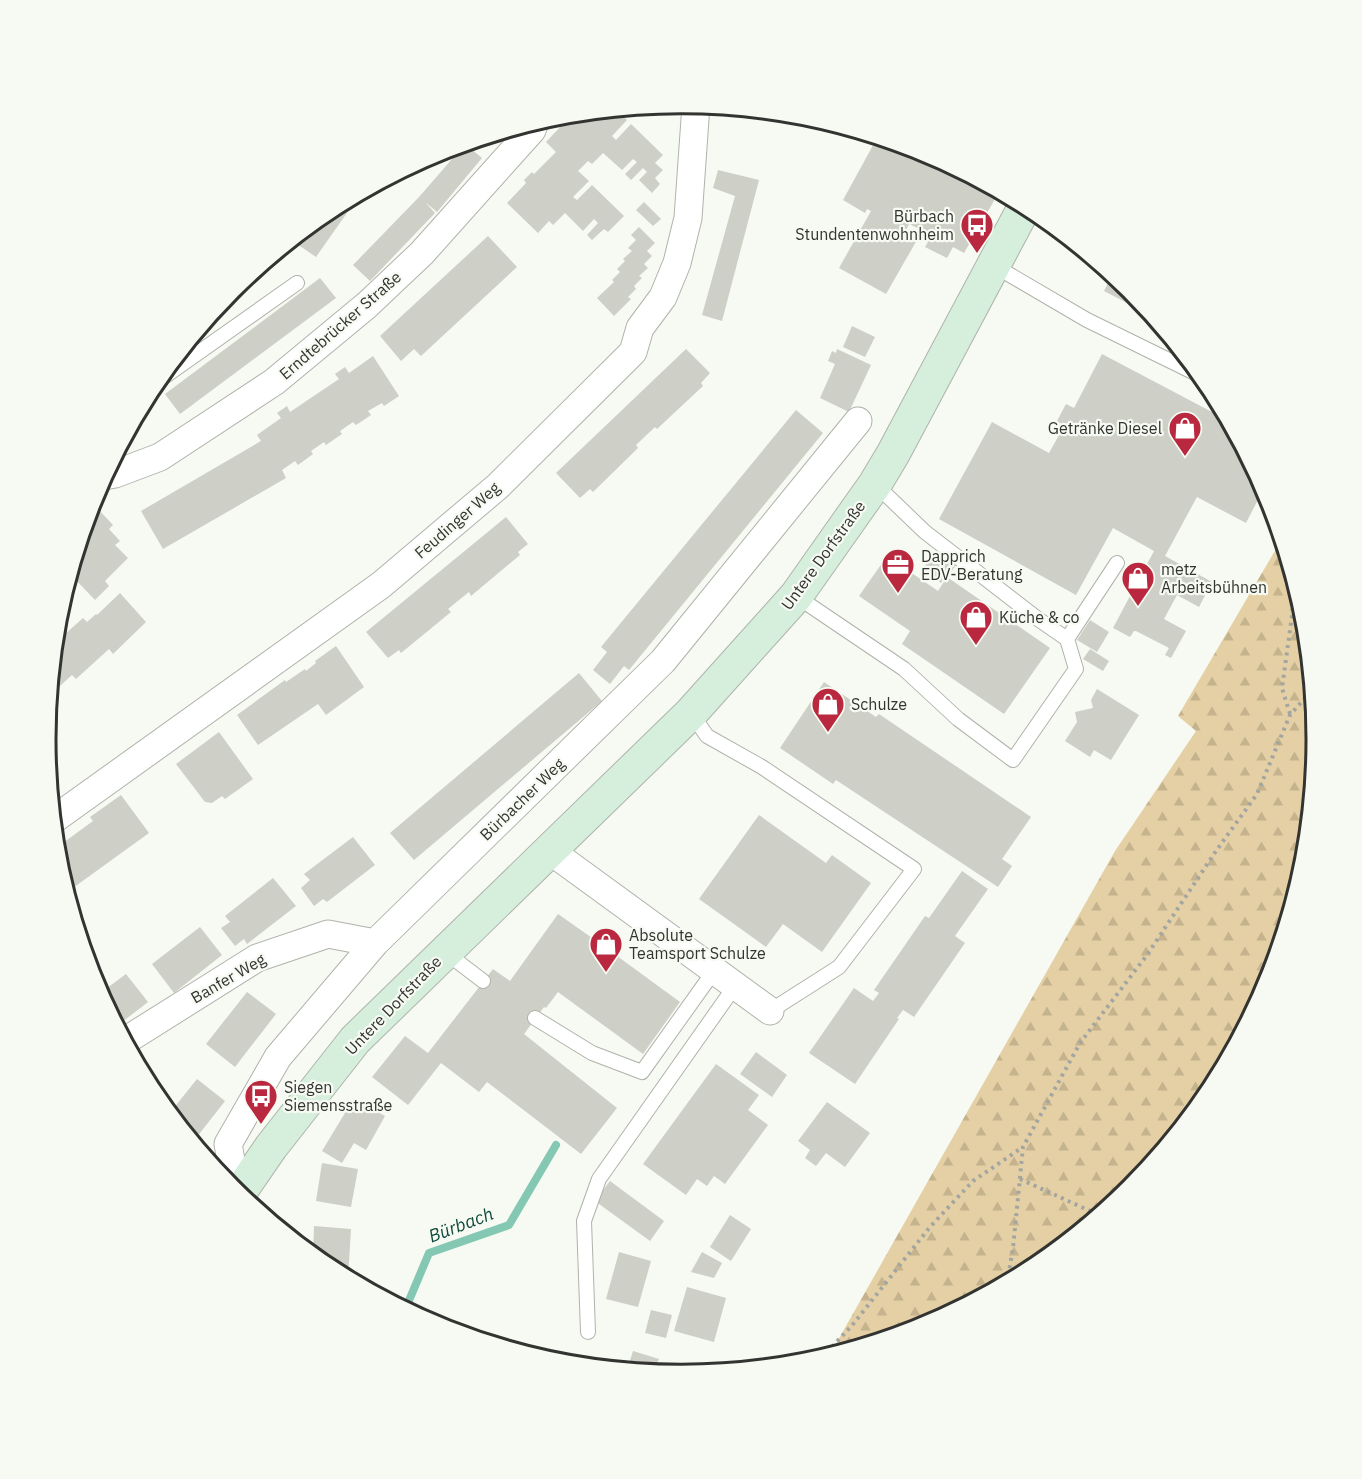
<svg xmlns="http://www.w3.org/2000/svg" width="1362" height="1479" viewBox="0 0 1362 1479" font-family="'IBM Plex Sans',sans-serif">
	<style>
		.forest { fill: url(#forest-firs) }
		.lines { fill: none; stroke-linecap: round; stroke-linejoin: round }
		.stream { stroke: #84c8b4; stroke-width: 8 }
		.building { fill: #cecfc6 }
		.lane-casing { stroke: #afb3ab; stroke-width: 16 }
		.street-casing { stroke: #afb3ab; stroke-width: 29 }
		.secondary-casing { stroke: #afb3ab; stroke-width: 35 }
		.path { stroke: #a3a6a0; stroke-width: 4; stroke-dasharray: 3 4.5; stroke-linecap: butt }
		.lane { stroke: #fff; stroke-width: 14 }
		.street { stroke: #fff; stroke-width: 27 }
		.secondary { stroke: #d5efdc; stroke-width: 33 }
		.labels { text-anchor: middle; stroke-width: 4.5; stroke-linejoin: round; paint-order: stroke }
		.poi-label { font-size: 16px; fill: #333431; stroke: #f6faf2; text-anchor: start }
		.street-label { font-size: 16px; fill: #333431; stroke: #f6faf2 }
		.water-label { font-size: 18px; font-style: italic; fill: #104a3d; stroke: #f6faf2 }
		.rim { fill: none; stroke: #333431; stroke-width: 3 }
	</style>
	<defs>
		<pattern id="forest-firs" width="22" height="20" patternUnits="userSpaceOnUse" patternTransform="scale(1.5)"><rect width="22" height="20" fill="#e5d0a5"/><path d="M5 1l3.5 6h-7zM16 11l3.5 6h-7z" fill="#c5b38e"/></pattern>
	</defs>
	<rect width="100%" height="100%" fill="#f6faf2"/>
	<path class="forest" d="M1281 537 1305 616 1317 740 1305 864 1268 983 1210 1093 1130 1189 1034 1269 924 1327 829 1356 1115 851 1196 731 1178 716 1276 549Z"/>
	<g class="lines">
		<path class="stream" d="M405 1310 429 1253 509 1225 556 1145"/>
	</g>
	<path class="building" d="M617 110 627 120 612 136 616 140 631 124 663 155 655 163 663 170 655 178 660 184 652 193 639 180 647 172 643 168 631 180 625 174 637 162 633 159 622 170 603 153 592 164 588 161 578 171 589 181 573 197 577 200 592 185 624 216 608 232 604 229 592 240 587 235 598 223 594 219 583 231 565 213 553 225 549 221 538 233 507 203 526 183 524 180 532 172 534 174 556 152 546 142 565 122 563 120 568 115Z
		M877 138 925 152 999 192 964 253 953 247 947 258 925 247 932 235 909 224 904 234 917 240 886 294 839 268 871 211 867 209 865 213 843 200Z
		M465 144 482 158 437 212 425 202 435 213 370 281 353 265 419 197Z
		M718 170 759 180 722 321 702 315 735 196 713 188Z
		M352 197 356 200 316 257 291 240 328 210Z
		M644 202 661 219 653 226 636 210Z
		M639 227 655 243 647 251 652 256 644 264 648 268 639 276 642 278 634 286 636 289 628 297 631 299 614 316 597 298 614 282 612 280 620 272 617 269 625 261 623 259 632 251 628 248 636 240 631 235Z
		M488 236 517 267 421 356 414 349 401 361 380 336Z
		M1112 275 1131 290 1152 316 1104 291Z
		M320 278 336 298 180 414 165 394Z
		M852 326 875 337 865 357 843 347Z
		M686 349 710 373 701 383 703 386 657 429 655 427 636 445 638 448 593 492 590 489 580 498 556 473Z
		M837 349 871 365 849 412 820 398 835 364 828 361 832 351 836 353Z
		M1102 354 1212 412 1218 401 1264 488 1246 523 1197 497 1185 519 1165 556 1212 582 1199 607 1177 595 1164 619 1186 631 1171 658 1165 655 1169 648 1136 631H1134L1130 637 1113 628 1154 551 1113 528 1076 595 939 519 992 422 1049 453 1064 426 1057 421 1066 404 1074 408Z
		M373 356 399 396 384 406 382 403 368 411 371 415 356 425 353 422 340 431 342 434 326 445 324 442 311 451 313 454 298 465 295 461 282 470 286 478 163 549 141 511 261 441 257 435 281 418 277 413 287 406 290 412 339 379 335 374 345 367 349 373Z
		M796 410 823 433 629 670 624 666 610 684 593 670 607 652 601 647Z
		M97 508 113 525 109 529 120 541 115 545 128 558 105 581 109 586 95 600 73 577 78 573 72 567 88 514 89 515Z
		M506 517 528 544 518 552 520 555 471 596 469 592 459 600 448 609 451 612 401 653 399 650 388 658 366 632Z
		M936 550 956 565 949 575 947 573 941 583 922 570Z
		M887 556 938 591 947 577 1050 648 1004 714 902 644 910 631 859 596Z
		M120 593 146 622 113 654 109 649 76 679 72 675 49 696 54 644 83 618 87 622 96 614 97 615Z
		M1090 620 1109 632 1097 652 1077 640Z
		M336 646 364 687 326 715 318 704 258 745 237 715 285 680 286 682 305 669 306 671 316 663 315 661Z
		M1090 649 1109 661 1103 671 1083 659Z
		M579 673 602 701 414 860 390 833Z
		M824 682 876 717 879 714 1031 817 1002 859 1012 866 998 887 836 780 833 784 780 748Z
		M1097 689 1139 715 1111 760 1094 750 1090 757 1065 741 1077 722 1075 712 1093 708 1091 700Z
		M219 732 253 779 225 799 222 796 212 803 205 802 176 764Z
		M121 795 149 833 66 893 57 863 56 848 93 821 90 817Z
		M759 815 826 863 832 855 871 883 822 952 783 924 766 947 699 899Z
		M353 837 375 865 327 902 323 899 314 906 301 888 310 880 304 874Z
		M962 871 988 889 955 936 965 943 914 1017 903 1010 897 1018 899 1019 855 1084 809 1053 854 988 873 1001 879 993 874 990 925 916 929 918Z
		M273 878 296 906 247 944 244 939 235 946 221 928 230 922 225 916Z
		M558 914 595 940 603 929 621 943 613 953 680 1002 643 1054 558 992 546 1008 544 1007 524 1034 617 1108 581 1154 487 1082 479 1092 441 1063 408 1105 372 1077 405 1036 428 1053 493 969 510 981Z
		M200 927 222 955 174 993 152 964Z
		M126 974 148 1002 117 1026 99 994Z
		M247 992 276 1014 235 1067 206 1044Z
		M756 1052 787 1075 772 1097 740 1074Z
		M716 1064 759 1095 748 1110 768 1125 725 1184 714 1176 707 1186 697 1179 686 1195 643 1164Z
		M197 1079 225 1101 193 1142 169 1114Z
		M354 1098 385 1116 366 1150 354 1143 342 1163 322 1151Z
		M827 1102 870 1133 845 1167 826 1153 816 1166 805 1158 810 1150 798 1141Z
		M322 1163 358 1169 351 1207 316 1201Z
		M610 1181 664 1221 650 1241 595 1201Z
		M730 1215 751 1229 731 1261 710 1247Z
		M314 1226 351 1229 348 1279 327 1268 313 1256Z
		M619 1252 651 1261 638 1307 606 1299Z
		M702 1252 722 1263 714 1278 691 1272Z
		M687 1287 726 1298 714 1342 674 1331Z
		M651 1310 672 1315 666 1338 645 1333Z
		M633 1351 659 1359 657 1364 674 1369 673 1375 627 1370Z"/>
	<g class="lines">
		<defs>
			<path id="lane" d="M993 265 1087 320 1195 373
				M154 384 297 283
				M875 484 925 532 1038 619 1067 639
				M796 596 904 669 958 719 1013 760 1076 669 1067 639 1117 563
				M691 713 707 736 762 767 914 869 839 967 770 1011
				M445 952 483 981
				M535 1018 592 1053 642 1072 714 971
				M588 1332 584 1221 599 1179 735 986"/>
			<path id="street" d="M104 476 115 474 160 457 274 382 367 305 422 253 532 130 535 122
				M53 820 381 585 498 486 633 352 640 328 663 297 677 263 688 218 696 105
				M549 850 770 1011
				M125 1041 257 958 328 934 375 943
				M237 1194 228 1144 278 1057 375 943 663 661 858 421"/>
			<path id="secondary" d="M238 1195 271 1147 355 1040 691 713 796 596 875 484 893 454 1025 206"/>
		</defs>
		<use href="#lane" class="lane-casing"/>
		<use href="#street" class="street-casing"/>
		<use href="#secondary" class="secondary-casing"/>
		<path class="path" d="M1290 714 1282 688 1296 587
			M1020 1179 1099 1215
			M1007 1283 1013 1248 1023 1147 1080 1043 1147 955 1216 851 1257 794 1290 715 1312 690
			M822 1358 854 1323 930 1227 973 1181 1023 1147"/>
		<use href="#lane" class="lane"/>
		<use href="#street" class="street"/>
		<use href="#secondary" class="secondary"/>
	</g>
	<defs>
		<symbol id="bus-pin" viewBox="-11 -11 22 30"><path d="M0 17L-7.5 6A9.5 9.5 0 1 1 7.5 6Z" fill="#b9283e" stroke="#f6faf2"/><path d="M-5-6H5V4H4V6H2V4H-2V6H-4V4H-5ZM-3.5-4V0h7V-4ZM-3.5 1.2v1.5H-2V1.2ZM2 1.2v1.5H3.5V1.2Z" fill="#fff"/></symbol>
		<symbol id="shop-pin" viewBox="-11 -11 22 30"><path d="M0 17L-7.5 6A9.5 9.5 0 1 1 7.5 6Z" fill="#b9283e" stroke="#f6faf2"/><path d="M-5-2.5h2.3a2.7 3.5 0 0 1 5.4 0H5L5.5 6h-11ZM-1.5-2.5h3a1.5 2.3 0 0 0-3 0Z" fill="#fff"/></symbol>
		<symbol id="office-pin" viewBox="-11 -11 22 30"><path d="M0 17L-7.5 6A9.5 9.5 0 1 1 7.5 6Z" fill="#b9283e" stroke="#f6faf2"/><path d="M-6-3h4V-5.5h4V-3h4V5H-6ZM-1-4.5V-3h2v-1.5ZM-6 0V1H6V0Z" fill="#fff"/></symbol>
	</defs>
	<g fill-rule="evenodd">
		<use href="#bus-pin" x="958" y="206" width="38" height="52"/>
		<use href="#shop-pin" x="1166" y="409" width="38" height="52"/>
		<use href="#office-pin" x="879" y="546" width="38" height="52"/>
		<use href="#shop-pin" x="1119" y="559" width="38" height="52"/>
		<use href="#shop-pin" x="957" y="598" width="38" height="52"/>
		<use href="#shop-pin" x="809" y="685" width="38" height="52"/>
		<use href="#shop-pin" x="587" y="925" width="38" height="52"/>
		<use href="#bus-pin" x="242" y="1077" width="38" height="52"/>
	</g>
	<g class="labels">
		<g class="poi-label">
			<text x="954" y="222" text-anchor="end">Bürbach<tspan x="954" dy="18">Stundentenwohnheim</tspan></text>
			<text x="1162" y="434" text-anchor="end">Getränke Diesel</text>
			<text x="921" y="562">Dapprich<tspan x="921" dy="18">EDV-Beratung</tspan></text>
			<text x="1161" y="575">metz<tspan x="1161" dy="18">Arbeitsbühnen</tspan></text>
			<text x="999" y="623">Küche &amp; co</text>
			<text x="851" y="710">Schulze</text>
			<text x="629" y="941">Absolute<tspan x="629" dy="18">Teamsport Schulze</tspan></text>
			<text x="284" y="1093">Siegen<tspan x="284" dy="18">Siemensstraße</tspan></text>
		</g>
		<g class="street-label">
			<text transform="translate(340 325) rotate(-41)" y="6">Erndtebrücker Straße</text>
			<text transform="translate(457 520) rotate(-41)" y="6">Feudinger Weg</text>
			<text transform="translate(823 555) rotate(-54)" y="6">Untere Dorfstraße</text>
			<text transform="translate(522 799) rotate(-44)" y="6">Bürbacher Weg</text>
			<text transform="translate(228 978) rotate(-30)" y="6">Banfer Weg</text>
			<text transform="translate(393 1005) rotate(-46)" y="6">Untere Dorfstraße</text>
		</g>
		<g class="water-label">
			<text transform="translate(461 1225) rotate(-21)" y="6">Bürbach</text>
		</g>
	</g>
	<path d="M0 0H1362V1479H0ZM56 739a625 625 0 1 1 1250 0a625 625 0 1 1-1250 0Z" fill="#f6faf2" fill-rule="evenodd"/>
	<path class="rim" d="M56 739a625 625 0 1 1 1250 0a625 625 0 1 1-1250 0Z"/>
</svg>
